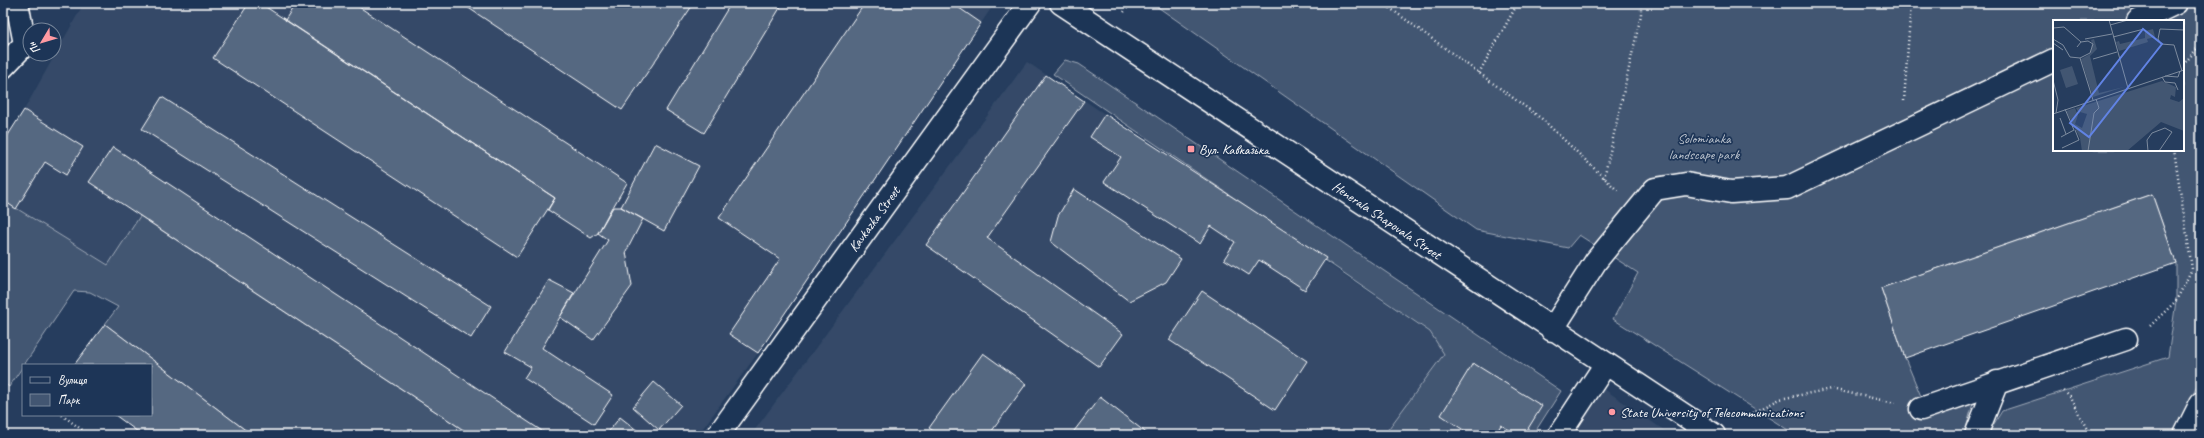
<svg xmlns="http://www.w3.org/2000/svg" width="2204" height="438" viewBox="0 0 2204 438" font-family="Caveat,sans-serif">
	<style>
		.built { fill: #344a68 }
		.green { fill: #425672; stroke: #a0aab8; fill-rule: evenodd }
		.building { fill: #556781; stroke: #fff }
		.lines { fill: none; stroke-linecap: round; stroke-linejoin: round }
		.minor-casing { stroke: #fff; stroke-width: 25 }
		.path { stroke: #fff; stroke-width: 2.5; stroke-dasharray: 1 3; stroke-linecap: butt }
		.minor { stroke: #1d3557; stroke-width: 22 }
		.poi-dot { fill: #ff9aa2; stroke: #1d3557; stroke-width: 1.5 }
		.labels { text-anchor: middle; stroke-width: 3.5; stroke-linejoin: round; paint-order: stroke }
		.park-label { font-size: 14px; fill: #bdc4ce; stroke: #1d3557 }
		.poi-label { font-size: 14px; fill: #fff; stroke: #1d3557; text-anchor: start }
		.street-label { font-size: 14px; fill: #fff; stroke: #1d3557 }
		.inset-road { fill: none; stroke: #7d8b9e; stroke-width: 1 }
		.view { fill: #6183e4; fill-opacity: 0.15; stroke: #6183e4; stroke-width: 2 }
		.inset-edge { fill: none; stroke: #fff; stroke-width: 2 }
	</style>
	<rect width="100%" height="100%" fill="#263d5e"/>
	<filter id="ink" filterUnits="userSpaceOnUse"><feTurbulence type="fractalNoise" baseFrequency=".025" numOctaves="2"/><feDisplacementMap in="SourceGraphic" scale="8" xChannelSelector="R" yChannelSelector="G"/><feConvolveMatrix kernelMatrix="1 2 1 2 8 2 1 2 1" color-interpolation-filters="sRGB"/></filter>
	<g filter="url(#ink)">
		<path class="built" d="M84 3H986L992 7 758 353 698 435H471L141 216 108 265 3 200V143L24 110Z
			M1027 62 1450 346 1384 435H751Z
			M1604 389 1671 435H1570Z"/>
		<path class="green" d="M1152 3H2201V378L2173 435H1987L2002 411 2168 357 2176 301V263L2152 194 1881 288 1905 358 1928 413 1974 400 1964 435H1796L1613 319 1638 273 1579 235 1568 248 1476 230ZM2054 21H2183V150H2054Z
			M1065 60 1079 64 1561 391 1533 435H1384L1444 354 1430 332 1053 74Z
			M3 200 108 265 140 216 471 435H252L105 324 118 307 90 292 74 291 9 387 3 382Z"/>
		<path class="building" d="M249 3H260L555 198 517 257 213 58Z
			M296 3H353L627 183 598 233 591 238 548 210 555 198 285 20Z
			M461 3H694L622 110Z
			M731 3H783L704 133 666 110Z
			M865 3H952L981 23 758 353 729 334 780 259 719 218Z
			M1046 75 1084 101 987 238 1123 334 1099 367 926 245Z
			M162 97 491 306 471 338 142 129Z
			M24 110 83 147 66 175 45 162 16 209 3 200V143Z
			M1105 114 1326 258 1305 290 1259 260 1249 275 1224 259 1235 242 1211 226 1200 244 1104 182 1121 157 1090 137Z
			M655 143 699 166 664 231 621 207Z
			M113 147 548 435H471L89 182Z
			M1074 189 1181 259 1166 282 1129 301 1051 242 1058 216Z
			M2152 194 2176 263 1905 358 1881 288Z
			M612 207H621L643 219 626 252 632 286 593 340 560 317 608 240 598 233Z
			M549 280 574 293 542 348 613 395 594 424 524 378 531 367 505 352Z
			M1202 291 1307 361 1275 410 1169 340Z
			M105 324 252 435H142L115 415H151V365H74Z
			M983 353 1026 384 989 435H939L929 428Z
			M1473 363 1542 406 1524 435H1518L1501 425 1495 435H1471L1441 415Z
			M654 382 681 405 659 430 633 407Z
			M1100 397 1149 435H1071Z
			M620 417 643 435H606Z"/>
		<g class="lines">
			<defs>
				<path id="minor" d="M1061 3 1714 435
					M2138 21 2176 3
					M3 67 25 44 18 8 14 3
					M1552 330 1596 261 1655 189 1686 184 1731 192 1787 188 2054 60
					M1921 409 2126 339
					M718 435 1030 3
					M1559 435 1605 365
					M1976 435 1997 382
					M2185 435 2201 403"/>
			</defs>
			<use href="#minor" class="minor-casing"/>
			<path class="path" d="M1383 3 1542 119 1618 191
				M1124 12 1131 3
				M2183 65 2201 44
				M1479 73 1518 3
				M1904 101 1911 3
				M1604 178 1641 15V3
				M2150 326 2176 301 2192 269 2174 150
				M2063 390 2070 397 2090 435
				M62 415 89 435
				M1749 415 1780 399 1831 389 1895 403"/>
			<use href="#minor" class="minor"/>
		</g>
	</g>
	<g class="poi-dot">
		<rect x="1187" y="145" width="8" height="8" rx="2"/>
		<circle cx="1612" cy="412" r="4"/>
	</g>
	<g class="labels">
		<g class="park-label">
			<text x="1704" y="143">Solomianka<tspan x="1704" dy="16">landscape park</tspan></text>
		</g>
		<g class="poi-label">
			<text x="1199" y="154">Вул. Кавказька</text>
			<text x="1620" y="417">State University of Telecommunications</text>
		</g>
		<g class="street-label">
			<text transform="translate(874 219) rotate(-54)" y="5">Kavkazka Street</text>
			<text transform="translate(1387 220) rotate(34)" y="5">Henerala Shapovala Street</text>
		</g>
	</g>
	<g transform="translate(2053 20)">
		<rect width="131" height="131" fill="#263d5e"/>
		<path d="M100 9 102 17 94 19 95 22 66 31 63 22 66 21 67 24 92 18V11ZM41 19 44 29 37 36 46 73 71 67 40 77 28 39 37 34 39 23 38 20ZM19 46 25 64 13 68 7 50ZM109 61 123 67 122 77 118 75 117 79 126 82 131 78V111L108 102 74 131H29L27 118 13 91 22 88 25 95 22 104 29 108 34 94 27 92 26 94 23 88Z" fill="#425672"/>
		<path class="inset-road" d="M23 0H40M56 0 75 68M57 5 75 0M0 8 11 7 28 22 24 27M60 17 91 9M0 19 10 25 17 37 27 38M32 19 59 14M28 22 35 21 40 24 37 33 27 38 40 80M0 23 10 30M40 39 64 32M129 51 121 25 108 24 105 19 107 9 131 10M112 56 125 57 127 51M109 57 112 62 122 63 125 70M0 60 5 80 3 93M0 94 131 50M7 98 13 114M8 117 21 110 12 89M9 128 26 120 22 110M35 131 41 93 46 88 43 79M95 131 94 120 99 113 112 108 119 112 106 131"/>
		<path class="view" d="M90 9 109 24 36 117 17 103Z"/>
		<rect width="131" height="131" class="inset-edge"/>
	</g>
	<rect width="2204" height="438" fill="none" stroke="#1d3557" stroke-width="16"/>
	<rect x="8" y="8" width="2188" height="422" fill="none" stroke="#fff" stroke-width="1.5" filter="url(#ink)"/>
	<rect x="22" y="364" width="130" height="52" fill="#1d3557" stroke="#77869a"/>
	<rect x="30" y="377" width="20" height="6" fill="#1d3557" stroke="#77869a"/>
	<text x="58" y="384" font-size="12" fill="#ffffff">Вулиця</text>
	<rect x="30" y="394" width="20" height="12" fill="#425672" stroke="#77869a"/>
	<text x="58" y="404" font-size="12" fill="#ffffff">Парк</text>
	<g transform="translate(42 42) rotate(232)"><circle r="19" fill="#1d3557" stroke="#77869a"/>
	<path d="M0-3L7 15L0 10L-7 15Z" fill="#ff9aa2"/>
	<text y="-6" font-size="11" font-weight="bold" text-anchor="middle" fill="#ffffff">Пн</text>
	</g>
</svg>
